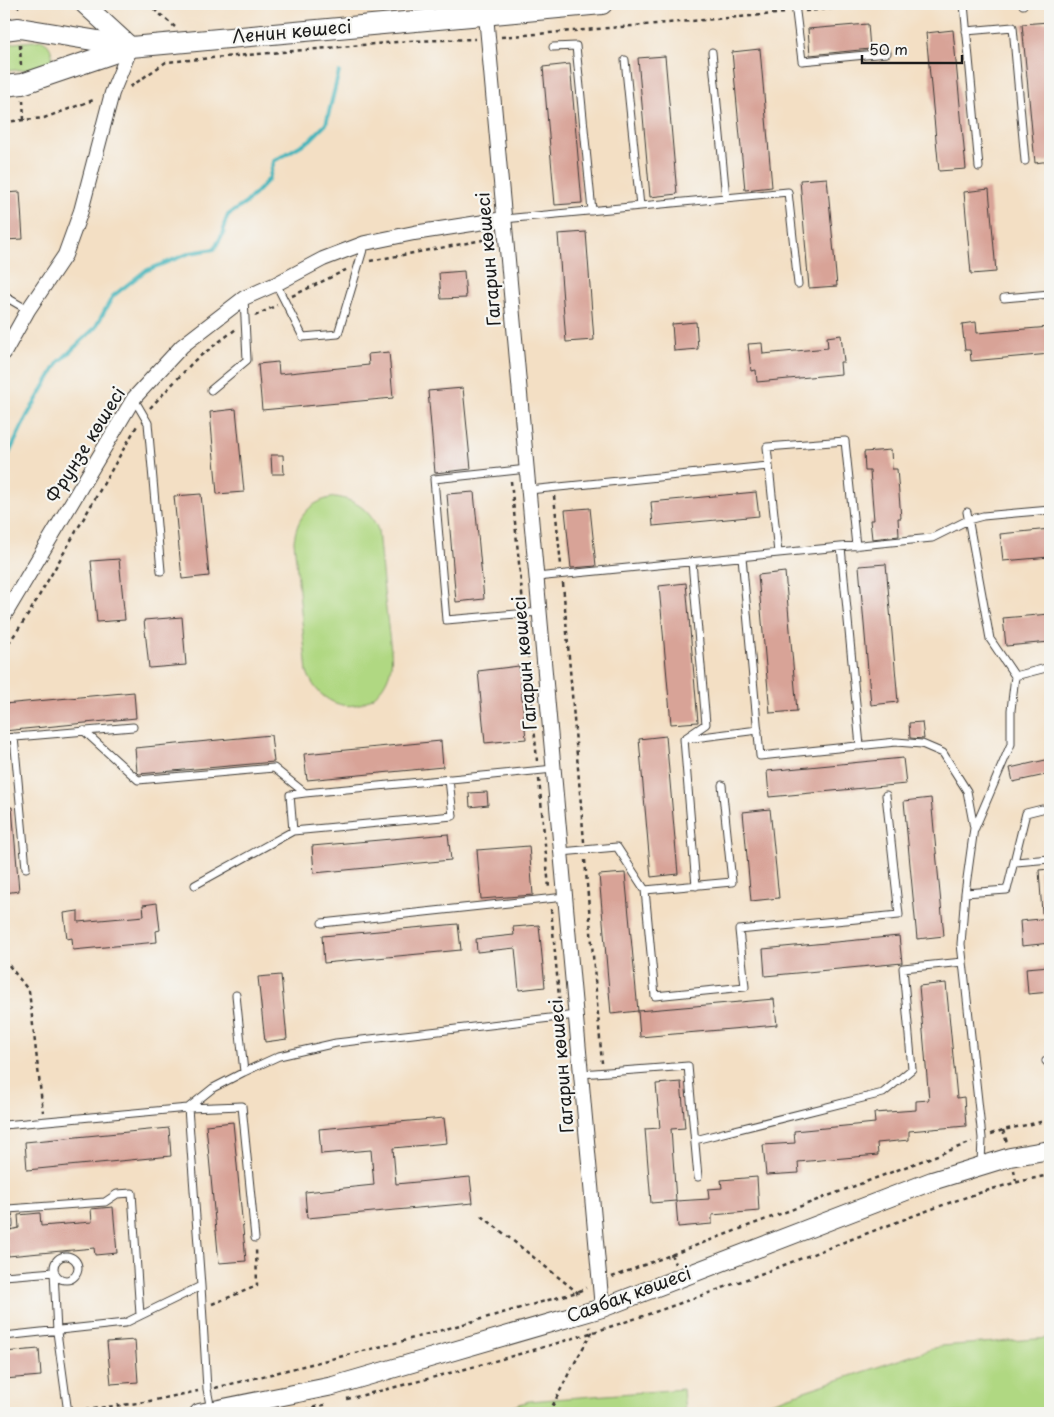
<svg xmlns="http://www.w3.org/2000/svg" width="1054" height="1417" viewBox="0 0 1054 1417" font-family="'Playpen Sans',sans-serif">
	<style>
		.green { fill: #b0d882; stroke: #667a4f }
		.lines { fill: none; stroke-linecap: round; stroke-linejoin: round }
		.stream { stroke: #45b5bb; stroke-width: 4 }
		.building { fill: #d8a397 }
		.service-casing { stroke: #3c3935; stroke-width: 9 }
		.minor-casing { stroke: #3c3935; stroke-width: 16 }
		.tertiary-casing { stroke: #3c3935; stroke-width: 20 }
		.secondary-casing { stroke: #3c3935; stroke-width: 22 }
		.path { stroke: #3c3935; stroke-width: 2.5; stroke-dasharray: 4 4; stroke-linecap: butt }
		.service { stroke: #fff; stroke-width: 7 }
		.minor { stroke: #fff; stroke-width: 14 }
		.tertiary { stroke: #fff; stroke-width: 18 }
		.secondary { stroke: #fff; stroke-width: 20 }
		.labels { text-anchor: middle; stroke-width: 4.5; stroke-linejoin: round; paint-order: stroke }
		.street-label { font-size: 18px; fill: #1c1c1c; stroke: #f6f6f2 }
	</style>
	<rect width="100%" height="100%" fill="#f6f6f2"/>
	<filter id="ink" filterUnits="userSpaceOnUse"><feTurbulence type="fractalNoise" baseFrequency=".02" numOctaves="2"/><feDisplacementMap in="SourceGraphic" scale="10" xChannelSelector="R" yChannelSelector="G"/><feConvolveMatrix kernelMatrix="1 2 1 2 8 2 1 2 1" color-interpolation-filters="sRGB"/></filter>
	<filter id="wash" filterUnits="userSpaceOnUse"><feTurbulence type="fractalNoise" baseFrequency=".0096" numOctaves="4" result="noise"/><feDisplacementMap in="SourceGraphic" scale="20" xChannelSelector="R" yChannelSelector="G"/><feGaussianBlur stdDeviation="1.12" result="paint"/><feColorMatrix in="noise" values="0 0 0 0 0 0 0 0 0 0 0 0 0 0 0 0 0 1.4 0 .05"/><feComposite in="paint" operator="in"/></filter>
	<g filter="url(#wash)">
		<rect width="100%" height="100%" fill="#f3dfc4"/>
		<path class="green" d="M43 40C53 48 55 58 46 68L4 71V44Z
			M336 497C356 500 371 511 378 530 381 562 384 594 388 626 389 640 394 657 390 671 384 693 364 709 342 705 324 701 313 688 307 672L294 541C297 516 311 500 336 497Z
			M1050 1338V1413H738L941 1346Z
			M683 1389 685 1413H493L529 1401Z"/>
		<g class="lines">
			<path class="stream" d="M4 464 27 416 58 363 95 328 113 296 145 271 190 253 214 249 224 232V225L228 215 246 203 269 179 274 161 310 140 326 124 339 72"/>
		</g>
		<g id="blocks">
			<path class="building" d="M1049 22 1050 161 1035 163 1022 24Z
				M868 24 870 49 810 55 808 29Z
				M953 30 966 169 939 171 926 33Z
				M760 49 772 187 745 190 732 52Z
				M665 56 677 194 650 197 638 58Z
				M570 64 582 203 555 205 543 67Z
				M827 178 837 286 809 288 800 180Z
				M989 189 996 272 971 274 964 192Z
				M20 192 23 239 4 240V193Z
				M586 232 594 340 566 342 558 234Z
				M464 271 466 298 441 299 439 273Z
				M696 322 698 349 674 351 672 324Z
				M976 322 977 333 1050 327V354L971 361 970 350H965L962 324Z
				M841 335 844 362H840L841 374 757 382 756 370 751 371 748 344 762 343 763 354 828 348 827 337Z
				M389 352 393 398 262 410 258 364 278 362 279 374 369 365 368 354Z
				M463 388 471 469 435 473 428 391Z
				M236 409 244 492 217 494 210 412Z
				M891 450 892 469H897L901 518H898L899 536 872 539 870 520H874L870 471H865L864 452Z
				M271 455H283L284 474H272Z
				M474 492 484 599 456 602 447 494Z
				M756 492 759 516 653 526 651 502Z
				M201 494 209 576 182 579 174 496Z
				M590 508 596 566 571 568 565 510Z
				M1050 529V557L1003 561 1000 534Z
				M119 559 125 620 97 622 91 561Z
				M886 564 898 702 871 705 859 566Z
				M785 572 797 711 770 713 758 575Z
				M686 583 698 722 671 724 659 586Z
				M1050 614V642L1006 646 1003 618Z
				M182 617 186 665 149 668 144 620Z
				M519 666 526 739 485 743 478 671Z
				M134 692 136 718 4 731V704Z
				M922 722 924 739 910 738 909 723Z
				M271 735 274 762 139 774 137 772 135 748Z
				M666 736 678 874 651 877 639 739Z
				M441 741 443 767 307 780 304 754Z
				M903 758 906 784 769 797 767 771Z
				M1050 759V774L1013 782 1010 768Z
				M487 792 488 805 470 807 469 793Z
				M931 798 944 936 917 939 904 801Z
				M12 807 19 891 4 893V808Z
				M770 809 779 898 751 901 743 812Z
				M448 834 451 860 314 873 312 846Z
				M529 846 533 895 481 899 477 850Z
				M1050 869V912L1042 913 1039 870Z
				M625 873 638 1011 611 1014 599 875Z
				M157 903 160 930 156 931 157 942 73 950 72 938 67 939 64 913 78 911V922L144 916 143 905Z
				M1050 918V943L1022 946 1020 921Z
				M458 924 461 950 324 963 322 936Z
				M539 925 545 987 519 990 515 948 477 952 476 939 514 935 513 927Z
				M899 936 902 963 765 976 763 949Z
				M1050 966V992L1028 994 1026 968Z
				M281 975 287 1039 265 1042 258 977Z
				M946 983 957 1098 964 1097 966 1126 909 1131V1140L877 1143 878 1155 798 1162 799 1173 766 1175 763 1145 795 1143 794 1131 875 1123 874 1113 916 1110V1101L929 1100 919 986Z
				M774 999 777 1025 640 1037 638 1011Z
				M681 1082 685 1128 671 1129 676 1201 651 1203 645 1129 660 1128 656 1084Z
				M444 1118 447 1143 393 1148 396 1184 470 1177 473 1203 307 1218 305 1192 374 1185 371 1150 321 1154 319 1129Z
				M233 1122 246 1261 219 1263 206 1125Z
				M169 1128 171 1156 27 1170 25 1142Z
				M757 1177 759 1211 712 1215V1224L678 1227 676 1201 709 1199 708 1189 722 1188 721 1180Z
				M113 1207 117 1253 95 1255 94 1248 8 1256 6 1231 19 1228 18 1215 40 1213 41 1226 92 1222 91 1209Z
				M135 1340 138 1382 111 1384 107 1342Z
				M39 1349 41 1376 4 1379V1352Z"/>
		</g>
	</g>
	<g filter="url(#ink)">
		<use href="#blocks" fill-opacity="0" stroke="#3c3935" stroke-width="1"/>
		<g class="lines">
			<defs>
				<path id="service" d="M795 4 802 61 887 53
					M964 4 979 167
					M1023 4V5
					M966 31 1013 27 1025 161
					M553 47 576 46 592 211
					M712 52 726 198
					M625 60 640 206
					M504 219 788 192 798 284
					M276 284 303 337 338 334 365 243
					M4 296 28 310
					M1004 298 1050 294
					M211 390 247 360 244 298
					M134 399 148 423 161 571
					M527 469 434 479 446 620 539 612
					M529 490 768 466
					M967 512 990 639 1015 676 1050 667
					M841 547 860 746
					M778 553 767 447 845 441 856 546
					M742 557 760 756 896 742 922 744 943 753 967 791 974 828 965 893
					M692 562 706 724 684 739 696 886
					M536 577 932 538 968 520 983 516 1050 510
					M84 731 138 780 274 768 305 793 554 769
					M14 737 26 868
					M4 738 133 727
					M686 739 758 730
					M722 785 732 882 645 890 655 996 745 987 739 930 899 915 886 795
					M975 828 1011 744V710L1015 676
					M293 831 290 795 305 793
					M561 852 617 847 645 890
					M1016 862 1050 859
					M195 885 293 831 453 816 449 779
					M322 923 565 897
					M963 962 961 944 965 893 1007 890 1026 813 1042 809
					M236 995 244 1072
					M1046 1061 1050 1065
					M581 1074 688 1066 698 1177
					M4 1125 188 1108 213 1088 244 1072 279 1056 336 1043 576 1015
					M695 1140 883 1093 912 1069 903 968 963 962 982 1138 981 1164
					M4 1226 9 1225 8 1209 105 1202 117 1194 132 1193 140 1315
					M54 1268a12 12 0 1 1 24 0a12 12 0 1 1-24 0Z
					M4 1276 54 1272 57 1332 68 1413
					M201 1286 207 1389 211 1410
					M4 1336 125 1323 201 1286 188 1108 242 1106 255 1238"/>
				<path id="minor" d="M486 15 602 1308
					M4 353 28 310 65 255 81 211 112 93 131 47
					M4 616 134 398 182 346 244 298 276 284 323 259 365 243 414 233 504 219"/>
				<path id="tertiary" d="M84 4 131 47
					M199 1413 333 1386 602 1308 932 1181 1010 1157 1050 1150"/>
				<path id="secondary" d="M4 30 19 28 129 46
					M4 86 22 84 131 47 602 4"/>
			</defs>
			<use href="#service" class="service-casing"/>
			<use href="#minor" class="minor-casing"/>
			<use href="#tertiary" class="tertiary-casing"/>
			<use href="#secondary" class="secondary-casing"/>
			<path class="path" d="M18 4V12
				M148 4 175 27
				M805 11 890 4
				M501 37 787 13
				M20 45 21 67
				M130 87 166 62 409 41 475 39
				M23 100 24 120
				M4 122 44 118 96 99
				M370 261 494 238
				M292 296 348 269
				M255 316 277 305
				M150 408 195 360 236 329
				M511 481 523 604
				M554 496 561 565
				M563 583 584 842
				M525 622 537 761
				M4 650 28 615 138 424
				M539 779 549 888
				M585 860 602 1063
				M551 909 560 1008
				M4 959 29 991 43 1112
				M1003 1130 1007 1143
				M991 1134 1003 1130 1050 1120
				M1014 1170 1016 1181
				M482 1216 577 1292 579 1298
				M671 1254 675 1264
				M612 1277 972 1142
				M212 1304 257 1286 256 1247
				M215 1388 403 1341 577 1292 586 1288
				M347 1399C462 1371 578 1340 689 1300 755 1277 819 1251 884 1227 939 1206 992 1186 1050 1175
				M77 1411 145 1402 198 1391
				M290 1413 328 1404
				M549 1413 569 1373 592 1332 590 1327"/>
			<use href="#service" class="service"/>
			<use href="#minor" class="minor"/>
			<use href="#tertiary" class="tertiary"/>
			<use href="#secondary" class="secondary"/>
		</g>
	</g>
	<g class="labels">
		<g class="street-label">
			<text transform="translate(292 32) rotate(-5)" y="6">Ленин көшесі</text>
			<text transform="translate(489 259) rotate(-95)" y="6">Гагарин көшесі</text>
			<text transform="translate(86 445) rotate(-58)" y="6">Фрунзе көшесі</text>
			<text transform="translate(525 663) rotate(-95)" y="6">Гагарин көшесі</text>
			<text transform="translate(562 1066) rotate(-95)" y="6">Гагарин көшесі</text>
			<text transform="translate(629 1295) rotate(-20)" y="6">Саябақ көшесі</text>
		</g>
	</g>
	<rect width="1054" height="1417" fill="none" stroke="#f6f6f2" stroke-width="20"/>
	<path d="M862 55v8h100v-8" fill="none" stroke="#1c1c1c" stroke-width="2.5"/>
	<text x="869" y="55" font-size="15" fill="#1c1c1c" stroke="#f6f6f2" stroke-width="4" paint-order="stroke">50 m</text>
</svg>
